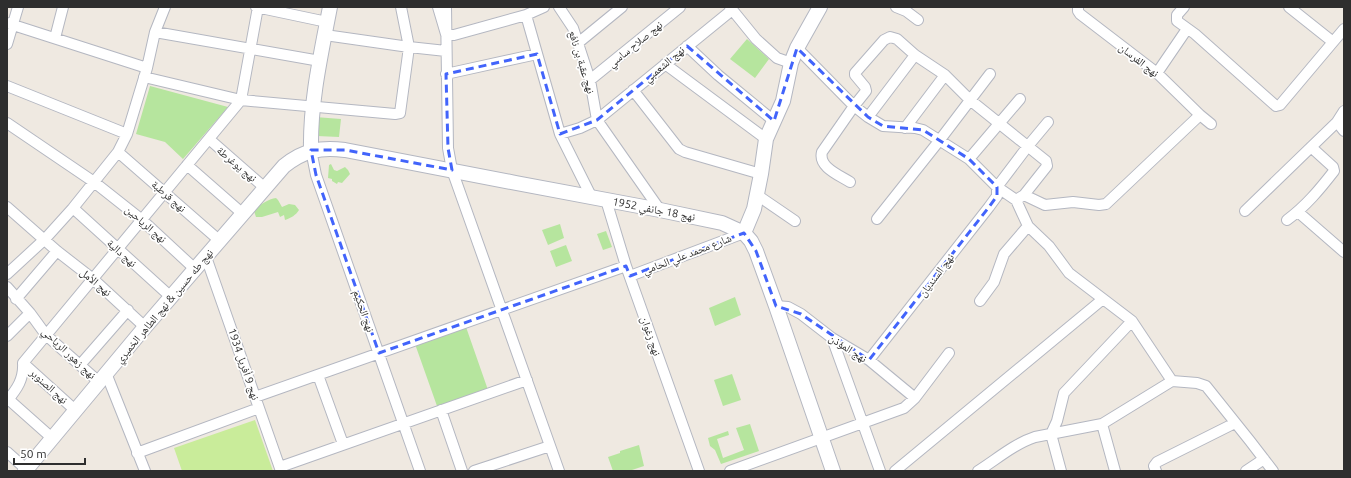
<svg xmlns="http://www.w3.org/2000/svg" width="1351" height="478" viewBox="0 0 1351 478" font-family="Ubuntu,'Noto Naskh Arabic',sans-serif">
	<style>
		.green { fill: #b6e59e }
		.pitch { fill: #c9ec9a }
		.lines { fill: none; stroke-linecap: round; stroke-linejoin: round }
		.street-casing { stroke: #b4b7c1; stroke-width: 12 }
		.secondary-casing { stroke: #b4b7c1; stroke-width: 16 }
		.street { stroke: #fff; stroke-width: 10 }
		.secondary { stroke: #fff; stroke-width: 14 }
		.marked { fill: none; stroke: #4264fb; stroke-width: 3; stroke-dasharray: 8 5; stroke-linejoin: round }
		.labels { text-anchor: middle; stroke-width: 3.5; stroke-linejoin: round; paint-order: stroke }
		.street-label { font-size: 11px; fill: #2e2e2e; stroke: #fff }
	</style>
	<rect width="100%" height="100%" fill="#efe9e1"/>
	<path class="green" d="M747 39 769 59 755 78 730 59Z
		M150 86 228 107 183 159 165 142 136 134Z
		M315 117 341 119 339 137 317 136Z
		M331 164 334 170 337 171 345 167 348 170 350 174 342 183 338 182 337 184 332 181V179L328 178 329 165Z
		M276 198 278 200 282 207 289 204 295 205 299 210C296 215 291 218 285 220L284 215 280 217 278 212 262 217H256L254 211C258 205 269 199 276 198Z
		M560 224 564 238 548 245 542 230Z
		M606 231 612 247 603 250 597 234Z
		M566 245 572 261 556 267 550 251Z
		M735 297 741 315 715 326 709 308Z
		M466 327 488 390 437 406 415 344Z
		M732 374 741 400 723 406 714 380Z
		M750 424 759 451 721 464 715 450 710 446 708 438 728 431 729 435 717 439 723 458 744 450 736 428Z
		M639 445 644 466 629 471H613L608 457 620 453V451Z"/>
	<path class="pitch" d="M255 420 273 471H182L174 448Z"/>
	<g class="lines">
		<defs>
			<path id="street" d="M256 7 327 22
				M438 7 446 34 454 35 526 15 544 7
				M446 7 448 148 452 170 559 471
				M559 7 573 28 590 80 597 120 660 210
				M730 7 756 39 777 58 791 63
				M896 7 906 11 918 20
				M1078 7V11L1080 14 1157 73 1200 115 1211 124
				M1184 7 1177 15V21L1195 34 1276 106 1280 105 1344 29
				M1289 7 1333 42
				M526 15 560 134 580 128 597 120 732 10
				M7 23 147 68
				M155 32 320 61
				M325 35 409 47 446 51
				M55 38 63 7
				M578 43 622 7
				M7 44 18 7
				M687 46 718 75 774 121
				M797 48 854 106 868 117 883 126 915 128 923 130 969 159 997 187 1016 200 1024 195 1045 205 1073 202 1099 205 1106 204 1200 115
				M665 64 766 139
				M1157 73 1187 29
				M446 74 537 54
				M144 77 241 100 395 114 400 113 409 47 401 7
				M590 80 680 7
				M7 86 127 134
				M633 90 679 149 685 152 761 174
				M868 117 915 55
				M1337 122 1344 131
				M7 123 94 182 142 220 195 269
				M905 128 945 75
				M560 134 592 198
				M209 139 265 188
				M311 150 316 175 420 471
				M118 152 220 241
				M969 159 1020 99
				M187 165 243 214
				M850 182C839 175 818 167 822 152L854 106 866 91 865 87 855 75V73L884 40 890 37 897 39 915 55 945 75 970 100 1046 161 1047 166 1024 195
				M757 195 795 221
				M606 200 626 266 699 471
				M1016 200 1028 226 1049 246 1069 273 1132 321 1172 381 1197 383 1206 386 1250 441 1273 471
				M7 207 57 251 93 279 145 327
				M73 208 171 297
				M1245 211 1337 122 1344 111
				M1298 212 1344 252
				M877 219 939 141 990 74
				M1287 220C1306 206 1320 189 1334 171L1333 167 1311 147
				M206 257 281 471
				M7 274 45 239 73 208 118 152 127 134 147 68 155 32 165 7
				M630 276 744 233
				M7 287 30 313 46 335 99 382
				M16 299 57 251
				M980 301 994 282 1004 254 1028 226
				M776 306 788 307 801 314 832 338 869 360 915 398
				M7 336 30 313
				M832 338 880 471
				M869 360 989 207 997 196V187L1028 146 1048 122
				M23 363 75 410
				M80 365 128 310
				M106 373 145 471
				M318 375 343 444
				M255 397 626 266
				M7 398 52 438
				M7 401C17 389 24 379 23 363L241 100 258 7
				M441 410 462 471
				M1102 424 1115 471
				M7 452 26 469
				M137 453 259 408
				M280 467 527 380
				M474 471 550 446
				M730 471 904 408 915 398 949 353
				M895 471 1103 299
				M978 471C997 459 1014 444 1035 437L1102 424 1172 381
				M1061 471 1051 434 1057 421 1064 393 1132 321
				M1156 471 1154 466 1157 462 1235 423
				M1246 471 1264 459"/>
			<path id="secondary" d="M311 150C310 102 321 54 330 7
				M744 233 754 209 761 174 766 139 783 101 791 63 797 48 820 7
				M25 471 145 327 284 166C304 150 320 147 345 150L516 183 660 210 722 223 744 233 751 241 756 251 776 306 833 471"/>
		</defs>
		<use href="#street" class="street-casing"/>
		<use href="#secondary" class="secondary-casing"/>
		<use href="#street" class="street"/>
		<use href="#secondary" class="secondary"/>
	</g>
	<path class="marked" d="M687 46 774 121 797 48 868 117 883 126 923 130 969 159 997 187V196L989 207 869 360 801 314 776 306 756 251 744 233 630 276 626 266 379 353 316 175 311 150H345L452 170 448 148 446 74 537 54 560 134 597 120Z"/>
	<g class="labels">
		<g class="street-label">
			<text transform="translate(635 44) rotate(-39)" y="4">نهج صلاح ساسي</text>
			<text transform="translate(1139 60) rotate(38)" y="4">نهج الفرسان</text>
			<text transform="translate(582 62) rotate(73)" y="4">نهج عقبة بن نافع</text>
			<text transform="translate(664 64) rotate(-40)" y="4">نهج الشعمبي</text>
			<text transform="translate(237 164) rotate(40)" y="4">نهج يوغرطة</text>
			<text transform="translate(169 196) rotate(41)" y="4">نهج قرطبة</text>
			<text transform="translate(654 209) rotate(11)" y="4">نهج 18 جانفي 1952</text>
			<text transform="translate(146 224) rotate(41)" y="4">نهج الرياحين</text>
			<text transform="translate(122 253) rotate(42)" y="4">نهج دالية</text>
			<text transform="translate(687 254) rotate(-21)" y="4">شارع محمد علي الحامي</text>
			<text transform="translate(936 275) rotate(-53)" y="4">نهج السنديان</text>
			<text transform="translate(96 282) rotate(40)" y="4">نهج الأمل</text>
			<text transform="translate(164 306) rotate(-50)" y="4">نهج طه حسين &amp; نهج الطاهر الخميري</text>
			<text transform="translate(364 311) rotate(71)" y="4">نهج الحكيم</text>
			<text transform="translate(651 336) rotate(71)" y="4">نهج زغوان</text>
			<text transform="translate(848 348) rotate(33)" y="4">نهج المؤذن</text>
			<text transform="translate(69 353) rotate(43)" y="4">نهج زهور الرياحي</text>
			<text transform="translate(244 364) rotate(71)" y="4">نهج 9 أفريل 1934</text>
			<text transform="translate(49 386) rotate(42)" y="4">نهج الصنوبر</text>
		</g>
	</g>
	<rect width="1351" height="478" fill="none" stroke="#2e2e2e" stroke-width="16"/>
	<path d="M14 458v6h71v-6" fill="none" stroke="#2e2e2e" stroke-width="2"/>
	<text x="20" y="458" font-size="12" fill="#2e2e2e" stroke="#ffffff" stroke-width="3" paint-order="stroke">50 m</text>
</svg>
